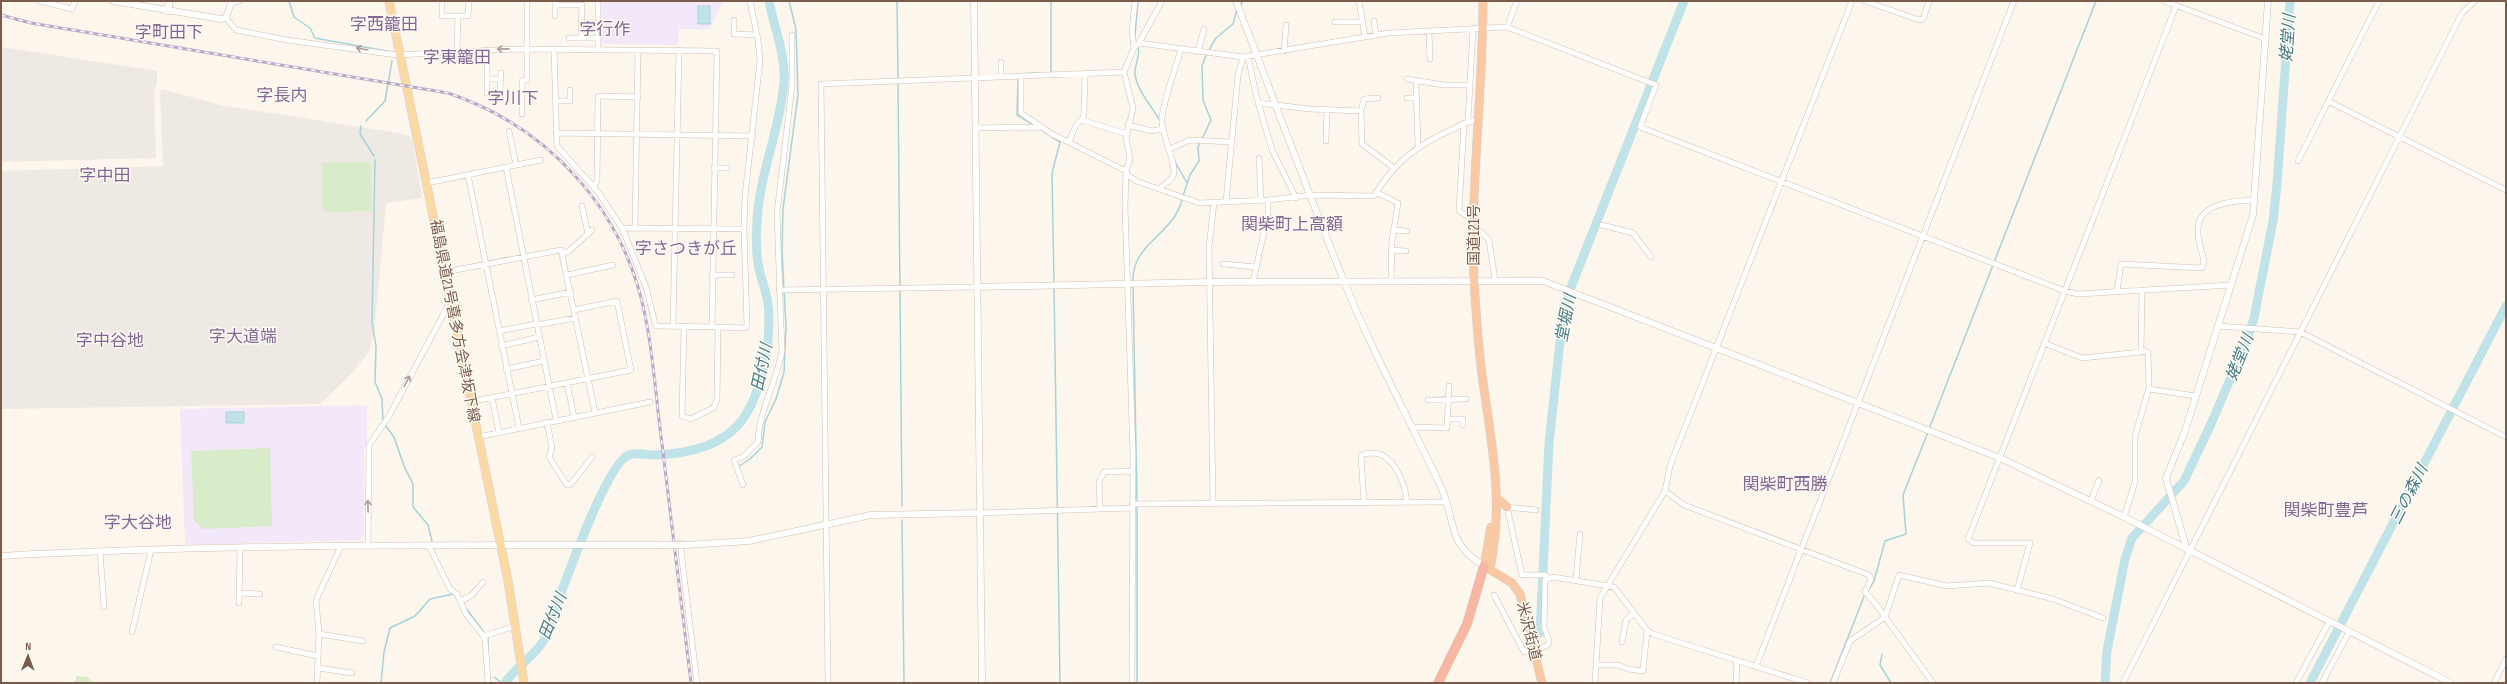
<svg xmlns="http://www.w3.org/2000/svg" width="2507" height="684" viewBox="0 0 2507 684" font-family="'Sofia Sans Condensed','Noto Sans JP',sans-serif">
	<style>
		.industrial { fill: #efe9e4 }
		.education { fill: #f3e8fa }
		.green { fill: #d8ecc9 }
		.water { fill: #bfe3e8; stroke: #a5d3da }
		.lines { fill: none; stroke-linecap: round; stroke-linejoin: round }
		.stream { stroke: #a5d3da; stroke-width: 1.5 }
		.river { stroke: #bfe3e8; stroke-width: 9 }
		.minor-casing { stroke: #d1beb0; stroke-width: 6 }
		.tertiary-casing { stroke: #d1beb0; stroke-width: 7 }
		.secondary-casing { stroke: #d6c0b0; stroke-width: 8 }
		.primary-casing { stroke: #dad1cd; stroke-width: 9 }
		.trunk-casing { stroke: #dad1cd; stroke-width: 9 }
		.motorway-casing { stroke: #dad1cd; stroke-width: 10 }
		.minor { stroke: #fff; stroke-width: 5 }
		.tertiary { stroke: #fff; stroke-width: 6 }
		.secondary { stroke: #fff; stroke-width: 7 }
		.primary { stroke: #fbd9a5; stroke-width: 8 }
		.trunk { stroke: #f9c8a4; stroke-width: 8 }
		.motorway { stroke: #f7b7a3; stroke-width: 9 }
		.rail-casing { stroke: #b9a8c9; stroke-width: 3 }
		.rail { stroke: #fffaf3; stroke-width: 1.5; stroke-dasharray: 4.5; stroke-linecap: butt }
		.tertiary-bridge-casing { stroke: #d1beb0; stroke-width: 7; stroke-linecap: butt }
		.tertiary-bridge { stroke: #fff; stroke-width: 6 }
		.oneway { stroke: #af9d94 }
		.labels { text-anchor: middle; stroke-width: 3; stroke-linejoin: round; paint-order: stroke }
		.street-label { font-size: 15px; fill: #7a5c4d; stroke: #fffaf3 }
		.water-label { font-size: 16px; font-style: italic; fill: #437c86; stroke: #fffaf3 }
		.quarter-label { font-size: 17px; fill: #846695; stroke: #fffaf3 }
	</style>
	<rect width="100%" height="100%" fill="#fdf6ec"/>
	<path class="industrial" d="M1 47 157 71V83L154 90 156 158 1 162Z
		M162 89 220 105 404 134 412 138 422 198 386 203 374 334 369 352 352 373 320 404 1 409V171L163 166 160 93Z"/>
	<path class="education" d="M601 1H723L710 29H679L678 45 601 44Z
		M367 405V443L364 450V535L360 540 185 545 180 409Z"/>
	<path class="green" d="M369 162 371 164 372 211 323 212 322 163Z
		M270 448 272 526 203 529 194 521 191 451Z
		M77 676 88 677 93 683H74Z"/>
	<path class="water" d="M698 6H710V24H698Z
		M226 412H244V423H226Z"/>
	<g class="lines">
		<path class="stream" d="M289 1 294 17 310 28 315 38 392 52
			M897 1 898 79
			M1051 1V73
			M1240 6 1243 1
			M1135 35 1138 1
			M1138 46C1141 57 1134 64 1135 74 1137 91 1152 106 1160 121
			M1209 50 1216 38 1233 24 1237 9
			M1018 74 1036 73
			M1018 78 1017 115 1034 125
			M898 83 902 506
			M366 121 385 101 392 61
			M361 126 360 134 374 156
			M1040 129 1047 134
			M1052 137 1060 142 1052 173 1054 284
			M1202 139 1211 120 1203 100 1202 66 1207 53
			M375 160 372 322 376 346 375 382 382 399 383 420
			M1174 160 1187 183
			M1183 196 1190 175 1199 161 1198 147 1200 142
			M1133 282C1131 243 1175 234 1182 199
			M1133 285 1137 502
			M1054 287 1060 683
			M385 425 394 437 404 466 413 484V507L428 525 432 541
			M1929 429 2096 1
			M738 467 750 459 762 447 765 422 776 399 784 372 786 327 782 251 783 209 798 95 796 29 789 1
			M902 520 904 683
			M1869 589 1874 581 1885 541 1906 534 1903 495 1928 432
			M466 608 485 634
			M488 637V653
			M1882 654 1880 665 1891 683
			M494 677 502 683
			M381 683 384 652 390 628 415 616 430 599 453 594
			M1137 683V505
			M1830 683 1865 594"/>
		<path class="river" d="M1540 633 1549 443 1564 305 1684 1
			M505 683C516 666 534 657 544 640 555 611 605 462 629 455 637 452 647 455 655 455 684 454 719 447 739 424 762 397 772 339 768 304 766 290 760 277 758 263 756 250 756 235 757 222 759 175 780 130 784 83 786 54 774 28 769 1
			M2105 683 2107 651 2125 559 2132 538 2184 481 2211 424 2246 342 2254 318 2273 221 2277 184 2290 1
			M2310 683 2506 306"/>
		<defs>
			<path id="minor" d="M40 1 72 9 75 1
				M442 1V16H468L469 1
				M1359 1 1365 37
				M1865 1 1919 20 1923 19 1929 1
				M2164 1 2266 39
				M231 3 239 1
				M555 5H582L581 38
				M555 16V1
				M226 18 236 30 287 40 397 55 517 49 717 51 712 327
				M734 20V34L757 35
				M1374 21 1376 35
				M1335 22H1361
				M1507 27 1517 1
				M1429 32 1430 59
				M569 38H598
				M1139 43 1243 57 1389 33 1507 27 1656 85 1640 127 2065 291 2078 294 2231 285
				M1134 48 1132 31 1135 1
				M554 49 557 146 598 192 622 228 646 287 655 324 657 326 718 327 717 400 713 408 691 419 682 416 684 326
				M598 49V1
				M457 51 458 16
				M1284 51 1286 25
				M1198 52 1204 29
				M1248 56 1256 95 1272 150 1296 198
				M1001 62V77
				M1021 77V113L1052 134 1126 171 1128 175 1136 181 1199 203 1268 200 1312 195 1374 196C1393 164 1417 145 1451 130 1460 126 1467 121 1477 120
				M487 79H501
				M1407 79 1444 85H1470
				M1416 84 1418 146
				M500 89 501 73
				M487 93V50
				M1407 98H1416
				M557 101H570V90
				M2328 101 2506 190
				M1258 103 1310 109 1361 111 1362 144 1394 168
				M1361 111 1364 99 1378 98
				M522 114V81L527 80V1
				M1081 120 1127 134
				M1468 121 1473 28
				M1464 123 1459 211 1473 220
				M1128 125 1152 131 1163 129
				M975 128 1042 127
				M509 131 516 165
				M556 133 753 136
				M1326 141 1327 110
				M1069 142 1076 125 1083 118 1084 113 1085 73
				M1170 149 1190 140 1231 142
				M1259 158 1261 200
				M2298 161 2379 1
				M506 167 556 420
				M714 168H727
				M468 175 519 428
				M427 183 541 160
				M594 187 597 181 598 96 638 97
				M1160 189C1163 184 1171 181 1173 176 1178 163 1160 135 1162 117 1165 95 1175 71 1181 49
				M1376 192 1398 203 1392 241 1391 280
				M1226 202 1238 75 1243 57
				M582 206 588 234
				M1602 225 1633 233 1651 257
				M635 227 638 50
				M622 228 744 229
				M1473 228 1481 232 1489 240 1495 280
				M1394 230 1407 231
				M1391 250 1406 251
				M563 252H568L592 230
				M1223 264 1256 267
				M445 272 561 250 595 412
				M567 275 613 265
				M712 275H732
				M1253 282 1268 214V200
				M779 290 977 287
				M2117 291 2121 264 2202 268 2204 262C2202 251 2197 240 2198 229 2199 202 2235 201 2255 200
				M531 300 571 292
				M536 325 576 318
				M673 326 679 50
				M2218 326 2300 332 2506 437
				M718 327 745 328 747 325 744 229 745 196 760 61 758 40 750 1
				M499 331 536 324
				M2044 343 2082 358 2141 352
				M501 346 539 337
				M506 369 544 361
				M567 383 574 417
				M2149 389 2196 396
				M492 398 499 432
				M1428 400 1466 399
				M470 402 631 370 617 301 574 310
				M1447 419H1463V425
				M547 422 552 448 549 457 567 485 571 484 592 457
				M1411 427 1447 428 1449 386
				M478 437 650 402
				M743 485 734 460 743 457 758 442C759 411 776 382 782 352L777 213 792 86V35
				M1665 491 1684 505 1869 575 1871 579 1865 592 1875 603 1933 683
				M2091 501 2099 480
				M1364 502 1361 456C1364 453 1368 453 1373 453 1394 454 1405 483 1407 502
				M1213 503 1209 247 1214 203
				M1132 504 1447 502
				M1100 509 1099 482 1104 472 1132 471
				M1536 510 1507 507 1522 575H1545L1548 578
				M980 513 1132 508
				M2124 517 2135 482V436L2149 388 2148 352 2141 351 2142 290
				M680 543 697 683
				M368 545 369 445 389 416 450 302
				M429 546 450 589 457 594 466 614 485 638 488 682
				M100 551 104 607
				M1576 579 1580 534
				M2017 590 2030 543H1974L1968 539 2176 6
				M239 593 260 594
				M1494 595 1524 652 1534 651 1548 645 1549 640 1544 627 1545 580 1553 577 1614 587 1647 630 1653 634 1808 683
				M461 601 472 595 483 582
				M239 603 240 549
				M132 632 151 550
				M319 634 363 641
				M483 636 516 626
				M1622 642 1626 620 1634 613
				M276 647 318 656
				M1597 665H1618L1628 669 1643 671 1647 631
				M1756 666 2014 1
				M318 668 352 673
				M317 683 319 634 316 600 341 546
				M828 683 821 84 1124 72
				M1132 683 1133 454 1125 207 1126 171 1130 158 1126 138 1133 108 1124 72 1134 48 1139 43 1162 1
				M1595 683 1600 598 1665 491 1670 466 1852 1
				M1736 683 1737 661
				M1833 683 1850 641 1885 617 1899 575 1947 586 1989 583 2053 599 2103 618
				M2123 683 2462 13 2475 1
				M2296 683 2329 622
				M2322 683 2349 632
				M2494 683 2506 659"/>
			<path id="tertiary" d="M113 1 221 19 226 18 231 3
				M974 1 982 683
				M1236 1C1272 94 1306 188 1344 281 1372 352 1409 418 1441 487 1457 522 1445 542 1484 566
				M977 287 1209 282 1543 281 2000 458 2124 517 2451 683
				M685 545 749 541 871 515 980 513
				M2187 550 2166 478 2185 431 2253 215 2268 1
				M1 556C221 544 442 545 662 545"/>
			<path id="secondary" d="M168 11 169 1"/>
			<path id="primary" d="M389 1 508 581 524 683"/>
			<path id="trunk" d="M1483 1C1483 94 1470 186 1474 279 1476 314 1478 348 1483 382 1492 447 1504 502 1490 568
				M1498 499 1507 507
				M1491 527 1484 566 1512 583 1520 594 1542 683"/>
			<path id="motorway" d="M1438 683 1467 624 1484 566"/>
		</defs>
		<use href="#minor" class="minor-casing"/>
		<use href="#tertiary" class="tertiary-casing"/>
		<use href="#secondary" class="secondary-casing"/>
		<use href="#primary" class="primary-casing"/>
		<use href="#trunk" class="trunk-casing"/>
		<use href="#motorway" class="motorway-casing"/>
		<use href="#minor" class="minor"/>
		<use href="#tertiary" class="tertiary"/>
		<use href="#secondary" class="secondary"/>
		<use href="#primary" class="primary"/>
		<use href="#trunk" class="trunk"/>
		<use href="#motorway" class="motorway"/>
		<defs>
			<path id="rail" d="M1 15 31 23 448 93C549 127 624 210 645 315 654 358 656 401 662 444 672 524 681 603 691 683"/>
		</defs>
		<use href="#rail" class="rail-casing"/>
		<use href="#rail" class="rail"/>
		<defs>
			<path id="tertiary-bridge" d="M662 545H685"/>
		</defs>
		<use href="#tertiary-bridge" class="tertiary-bridge-casing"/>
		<use href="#tertiary-bridge" class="tertiary-bridge"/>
	</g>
	<defs><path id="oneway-shaft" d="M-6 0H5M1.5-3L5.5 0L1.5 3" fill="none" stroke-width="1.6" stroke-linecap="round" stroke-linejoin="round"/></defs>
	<g class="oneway">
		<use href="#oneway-shaft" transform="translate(362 49) rotate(-170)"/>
		<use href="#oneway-shaft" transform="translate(503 49) rotate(179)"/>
		<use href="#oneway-shaft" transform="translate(407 381) rotate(-62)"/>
		<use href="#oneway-shaft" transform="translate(368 506) rotate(-91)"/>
	</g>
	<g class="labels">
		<g class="street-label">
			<text transform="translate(1474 235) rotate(-90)" y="5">国道121号</text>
			<text transform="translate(455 321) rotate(79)" y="5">福島県道21号喜多方会津坂下線</text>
			<text transform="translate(1529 631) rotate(76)" y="5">米沢街道</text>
		</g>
		<g class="water-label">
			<text transform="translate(2287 38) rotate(-86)" y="6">姥堂川</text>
			<text transform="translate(1565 318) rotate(-79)" y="6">堂堀川</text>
			<text transform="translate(2239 357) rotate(-68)" y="6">姥堂川</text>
			<text transform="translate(761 367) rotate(-78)" y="6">田付川</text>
			<text transform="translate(2408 494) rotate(-63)" y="6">三の森川</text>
			<text transform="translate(552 616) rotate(-68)" y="6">田付川</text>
		</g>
		<g class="quarter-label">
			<text x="384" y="30">字西籠田</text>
			<text x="605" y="35">字行作</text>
			<text x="169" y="38">字町田下</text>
			<text x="457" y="63">字東籠田</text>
			<text x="282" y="101">字長内</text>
			<text x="513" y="104">字川下</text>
			<text x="105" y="181">字中田</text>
			<text x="1292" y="230">関柴町上高額</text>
			<text x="686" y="254">字さつきが丘</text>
			<text x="243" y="342">字大道端</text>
			<text x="110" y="346">字中谷地</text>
			<text x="1785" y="490">関柴町西勝</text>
			<text x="2326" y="516">関柴町豊芦</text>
			<text x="138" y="528">字大谷地</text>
		</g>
	</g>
	<rect width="2507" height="684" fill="none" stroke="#7a5c4d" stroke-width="4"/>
	<g transform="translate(28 656) rotate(1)" stroke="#fffaf3" stroke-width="3" paint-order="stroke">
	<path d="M0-3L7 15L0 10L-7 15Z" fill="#7a5c4d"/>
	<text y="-6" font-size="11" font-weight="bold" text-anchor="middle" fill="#7a5c4d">N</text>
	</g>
</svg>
